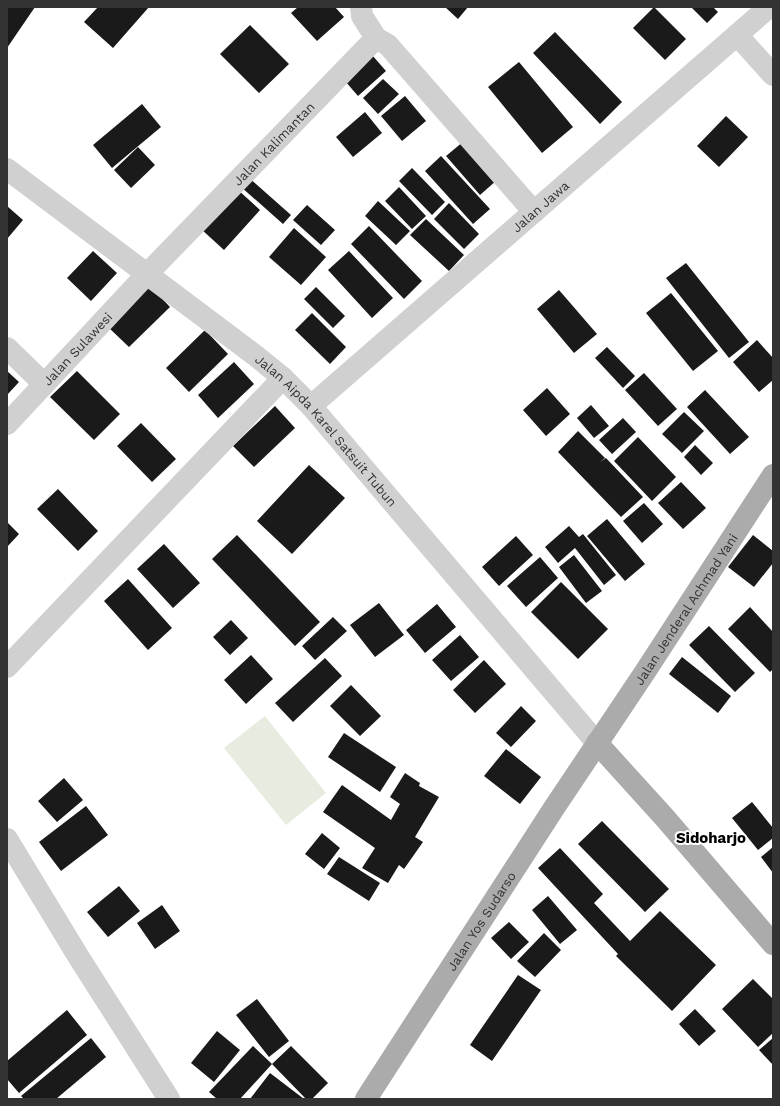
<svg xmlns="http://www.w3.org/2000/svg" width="780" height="1106" viewBox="0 0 780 1106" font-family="'Work Sans',sans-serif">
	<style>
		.green { fill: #e6ecdf }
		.building { fill: #1a1a1a }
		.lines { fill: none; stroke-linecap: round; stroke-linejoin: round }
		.minor { stroke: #d0d0d0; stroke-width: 22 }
		.major { stroke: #ababab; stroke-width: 22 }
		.labels { text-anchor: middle; stroke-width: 4; stroke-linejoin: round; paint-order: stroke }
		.street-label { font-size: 13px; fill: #333; stroke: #fff }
		.quarter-label { font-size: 15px; font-weight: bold; fill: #000; stroke: #fff }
	</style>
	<rect width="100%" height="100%" fill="#fff"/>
	<path class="green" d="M265 716 326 793 286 825 224 748Z"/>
	<path class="building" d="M7 7H35L7 48Z
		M98 7H149L113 48 84 22Z
		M298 7H335L344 17 317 41 291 13Z
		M445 7H468L458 19Z
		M654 7 686 39 665 60 633 28Z
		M691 7H713L718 12 707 23Z
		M250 25 289 64 259 93 220 54Z
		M555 32 622 102 600 124 533 53Z
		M372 55 386 71 358 96 345 81Z
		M519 62 573 127 542 153 488 87Z
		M383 79 399 94 378 114 363 98Z
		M405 96 426 121 402 141 381 116Z
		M142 104 161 127 112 168 93 145Z
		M365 112 382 133 353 157 336 137Z
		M726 116 748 137 719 167 697 146Z
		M464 141 497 180 480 195 446 156Z
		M138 147 155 165 131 188 114 170Z
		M441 156 490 209 473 224 425 171Z
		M412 168 445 202 432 215 399 181Z
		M248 177 291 215 283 224 240 186Z
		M399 187 426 216 412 229 385 201Z
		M237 189 260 210 224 250 201 229Z
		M378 201 410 231 396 245 365 216Z
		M449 203 479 234 464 249 434 219Z
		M307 205 335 230 321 245 293 220Z
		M7 206 23 220 7 239Z
		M426 219 464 255 449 271 410 235Z
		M369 226 422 281 404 299 351 244Z
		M294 228 326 257 301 285 269 257Z
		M93 251 117 273 91 301 67 278Z
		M349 251 393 298 372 318 328 270Z
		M686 263 749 342 729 358 666 278Z
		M150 286 170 307 129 347 108 327Z
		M316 287 345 316 333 328 304 299Z
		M559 290 597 334 574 353 537 309Z
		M671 293 718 351 693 371 646 313Z
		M312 313 346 347 330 364 295 330Z
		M205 330 228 354 189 392 166 368Z
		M757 340 773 358V380L759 392 733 362Z
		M607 347 635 376 623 388 595 358Z
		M234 362 254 384 218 418 198 395Z
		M7 371 19 382 7 395Z
		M77 371 120 414 94 440 50 397Z
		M644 373 677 409 658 426 625 390Z
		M547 388 570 414 546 436 523 410Z
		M705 390 749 437 730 454 687 407Z
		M591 405 609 426 594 438 577 418Z
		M275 406 295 428 254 467 233 446Z
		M684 412 704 431 682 453 662 434Z
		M623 418 636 432 612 454 599 440Z
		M141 423 176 459 152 482 117 446Z
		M578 431 605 458 600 462 606 458 643 497 621 517 558 452Z
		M638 437 676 477 652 501 614 461Z
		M695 445 713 463 701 475 684 457Z
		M309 465 345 498 292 554 257 521Z
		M681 482 706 508 683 529 658 503Z
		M58 489 98 531 78 551 37 509Z
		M644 503 663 524 642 543 623 521Z
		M607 519 645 564 625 581 587 536Z
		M7 522 19 534 7 547Z
		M569 526 579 537 583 534 616 575 604 585 575 548 558 563 545 547Z
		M237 535 320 622 295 646 212 559Z
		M753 535 773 551V563L754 587 728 567Z
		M516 536 533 555 499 586 482 567Z
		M164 544 200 583 173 608 137 569Z
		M574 555 602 591 586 603 559 567Z
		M540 557 558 578 526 607 507 586Z
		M128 579 172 628 148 650 104 601Z
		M561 582 608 629 578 659 531 612Z
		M379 603 404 635 375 657 350 625Z
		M437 604 456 627 425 653 406 630Z
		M750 607 773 632V669L770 672 728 629Z
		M333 617 347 631 315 660 302 646Z
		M231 620 248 638 230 655 213 637Z
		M709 626 755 673 735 692 689 645Z
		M460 635 479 657 451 681 432 660Z
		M251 655 273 679 246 704 224 680Z
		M682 657 731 696 718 713 669 674Z
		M325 658 342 676 293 722 275 703Z
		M484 660 506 684 475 713 453 690Z
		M351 685 381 716 360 736 330 706Z
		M521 706 536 721 511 747 496 733Z
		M344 733 396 767 380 792 328 757Z
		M506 749 541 777 520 804 484 776Z
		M405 773 420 783 419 786 439 797 415 837 423 842 404 869 399 865 388 883 362 868 375 848 323 812 342 785 391 820 400 804 390 797Z
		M64 778 83 800 57 822 38 801Z
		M752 802 773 828V838L758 850 732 818Z
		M86 806 108 835 61 871 39 842Z
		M602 821 669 889 645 912 578 844Z
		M322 833 340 848 324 869 305 854Z
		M773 847V873L761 857Z
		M560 848 603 894 594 903 630 941 660 911 716 965 672 1011 616 956 618 954 538 868Z
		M339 857 380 883 369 901 327 874Z
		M119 886 140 911 108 937 87 912Z
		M548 896 577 930 560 944 532 910Z
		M162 905 180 931 155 949 137 923Z
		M509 922 529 942 511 959 491 938Z
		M544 933 561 950 535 977 517 961Z
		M518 975 541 990 492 1061 470 1045Z
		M753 979 773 999V1033L758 1047 722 1009Z
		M257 999 289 1041 269 1057 236 1015Z
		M695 1009 716 1031 699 1046 679 1024Z
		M67 1010 87 1035 19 1093 7 1079V1061Z
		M217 1031 240 1050 214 1082 191 1063Z
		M91 1038 106 1057 56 1099H24L21 1096Z
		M773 1038V1065L759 1050Z
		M253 1046 272 1064 240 1099H217L209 1092Z
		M291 1046 328 1083 312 1099H306L272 1064Z
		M270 1073 304 1099H250Z"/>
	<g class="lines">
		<g class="minor">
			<path d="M737 35 773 75"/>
			<path d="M376 38 388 45 534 212"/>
			<path id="s1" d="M7 169 256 356 283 378 311 406 597 743"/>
			<path d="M7 348 44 384"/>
			<path id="s2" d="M311 406 769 7"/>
			<path id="s3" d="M7 424 147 274 376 38 362 16 361 7"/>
			<path d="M7 667 283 378"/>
			<path d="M7 839 78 956 169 1099"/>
		</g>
		<g class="major">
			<path d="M597 743 665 818 773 944"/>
			<path id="s4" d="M366 1099 554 808 645 672 773 475"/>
		</g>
	</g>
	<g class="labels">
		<g class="street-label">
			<text dy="5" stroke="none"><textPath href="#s3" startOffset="387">Jalan Kalimantan</textPath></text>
			<text dy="5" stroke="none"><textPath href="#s2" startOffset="304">Jalan Jawa</textPath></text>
			<text dy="5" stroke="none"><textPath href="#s3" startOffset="103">Jalan Sulawesi</textPath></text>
			<text dy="5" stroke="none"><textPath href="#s1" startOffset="414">Jalan Aipda Karel Satsuit Tubun</textPath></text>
			<text dy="5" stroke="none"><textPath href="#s4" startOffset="585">Jalan Jenderal Achmad Yani</textPath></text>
			<text dy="5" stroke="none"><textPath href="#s4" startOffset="212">Jalan Yos Sudarso</textPath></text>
		</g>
		<g class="quarter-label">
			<text x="711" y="843">Sidoharjo</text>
		</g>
	</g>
	<rect width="780" height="1106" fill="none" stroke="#333333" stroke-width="16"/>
</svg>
